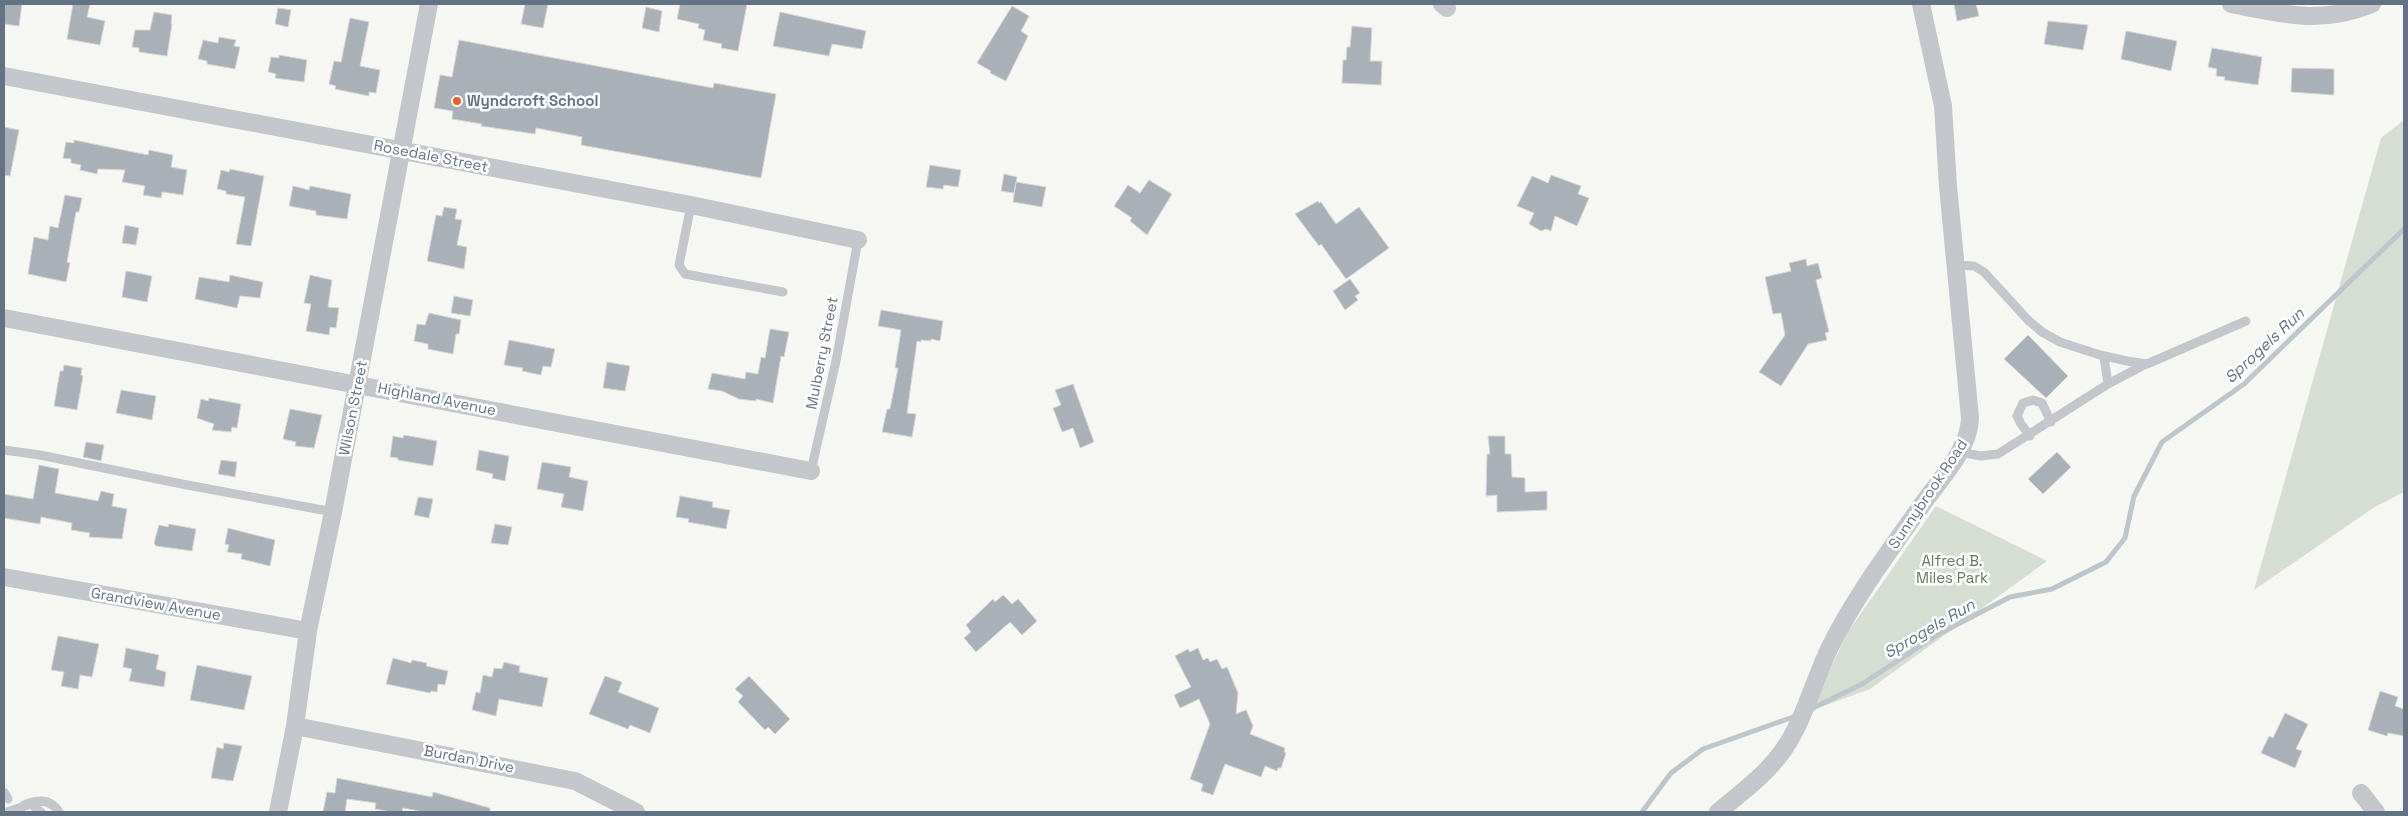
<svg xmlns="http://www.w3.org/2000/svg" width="2408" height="816" viewBox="0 0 2408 816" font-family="'Space Grotesk',sans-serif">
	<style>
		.green { fill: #d6ddd3 }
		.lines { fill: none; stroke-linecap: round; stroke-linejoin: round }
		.stream { stroke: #bcc6cb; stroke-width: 5 }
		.building { fill: #a9b0b7; stroke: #d7d7d5 }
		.service { stroke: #c3c6ca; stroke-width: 9 }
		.minor { stroke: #c3c6ca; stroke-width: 18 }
		.poi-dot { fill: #e66222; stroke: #fff; stroke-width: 2 }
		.labels { text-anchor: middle; stroke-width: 5; stroke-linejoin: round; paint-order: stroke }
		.poi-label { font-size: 15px; font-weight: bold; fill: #647384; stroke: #fff; text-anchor: start }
		.street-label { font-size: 15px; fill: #647384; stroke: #fff }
		.park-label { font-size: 15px; fill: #667b63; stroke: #fff }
		.water-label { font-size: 16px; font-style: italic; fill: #607581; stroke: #fff }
	</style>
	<rect width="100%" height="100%" fill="#f6f6f2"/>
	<path class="green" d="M2404 120V492L2373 508 2254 590 2381 138Z
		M1936 506 2047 561 1870 689 1810 711 1848 632Z"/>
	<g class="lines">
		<path class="stream" d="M1811 709 1862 684 1937 635 2010 597 2052 589 2106 562 2125 538 2134 496 2162 442 2244 384 2404 229
			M1642 812 1671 773 1703 749 1796 716"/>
	</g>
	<path class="building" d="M4 4H22L19 26 4 24Z
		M73 4H90L87 17 105 21 100 45 67 39Z
		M525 4H548L543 28 521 24Z
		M680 4H747L738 51 721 48 722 44 703 40 705 30 698 28 699 24 677 19Z
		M1954 4H1976L1979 16 1957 21Z
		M1012 6 1029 16 1021 31 1028 36 1006 81 990 73 991 71 977 63Z
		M646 7 662 11 659 32 642 28Z
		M278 8 291 10 288 27 275 24Z
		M154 12 172 15 171 24H172L167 56 139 52V48L132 47 135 30H150Z
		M780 12 866 31 862 49 832 44 829 56 773 46Z
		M350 18 369 22 360 66 380 70 376 93 369 92V96L335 89 336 86 329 84 334 61 341 62Z
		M2048 21 2088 25 2083 50 2044 44Z
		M1352 26 1372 28 1370 61H1382L1381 85 1342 83 1343 60H1346L1347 47H1350Z
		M2126 31 2177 41 2171 71 2121 59Z
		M219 37 236 40 234 46 240 47 235 69 207 64V61L198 59 203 40 218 43Z
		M459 40 713 88 714 83 776 94 761 178 581 145 582 137 536 128 535 134 481 126 482 124 452 119 453 111 434 108 440 75 452 77Z
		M2212 48 2262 57 2258 85 2224 80 2225 77 2216 76 2217 69 2208 67Z
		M279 55 307 60 304 82 275 78 276 74 268 72 271 57 279 58Z
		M2292 68 2334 69V95L2291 92Z
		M4 127 19 130 10 176 4 175Z
		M74 140 148 155 149 150 173 155 171 167 187 170 183 195 162 192 161 198 143 195 145 186 122 182 125 170 98 169 97 174 80 170 81 165 71 163V159L63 158 66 142 74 143Z
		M930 165 961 170 958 187 944 185 943 189 926 187Z
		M230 169 264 176 251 246 236 244 245 197 226 194V191L217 189 221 170 229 172Z
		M1004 174 1017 177 1014 193 1001 191Z
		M1551 175 1581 186 1578 194 1589 198 1577 226 1555 216 1551 231 1546 229 1541 231 1529 224 1534 213 1517 206 1532 176 1548 183Z
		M1149 180 1172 194 1147 235 1130 221 1132 218 1114 206 1128 185 1140 193Z
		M1016 182 1046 187 1042 207 1013 202Z
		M293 186 309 190 310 186 351 194 347 219 316 215V211L289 206Z
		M65 195 82 198 79 212H76L67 262 70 263 66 282 28 274 34 237 48 240 50 226 58 228Z
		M1318 201 1319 203 1321 202 1336 224 1359 207 1389 248 1346 279 1321 244 1319 246 1295 214Z
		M444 207 457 209 455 219 462 220 457 245 467 247 464 269 427 261 436 215 442 216Z
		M125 225 139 228 136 245 122 243Z
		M1806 259 1807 266 1818 263 1822 278 1816 280 1829 332 1825 333 1827 340 1808 344 1781 386 1759 372 1785 335 1781 313 1773 314 1765 277 1791 271 1789 263Z
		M126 271 152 276 147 302 122 297Z
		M230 275 263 282 260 298 240 296 237 308 195 299 199 277 229 282Z
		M310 275 332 280 328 307 339 308 336 328 330 327 329 335 306 331 311 304 304 303Z
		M1350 279 1360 293 1355 296 1358 300 1345 310 1333 291Z
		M454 296 473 300 470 316 451 313Z
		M881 310 943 321 940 341 931 339V341L921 340V342L917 341 907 413 916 414 912 437 882 432 887 409H890L898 368H895L901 330 878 326Z
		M429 313 461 320 459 334H456L453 354 428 349V344L414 341 417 324 425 325Z
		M770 329 789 332 784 357 781 356 773 403 756 399V401L739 399 722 391 708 389 712 373 745 379 746 372 758 374 761 357 765 358Z
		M2028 335 2068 376 2046 398 2004 359Z
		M509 340 555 349 551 367 543 366 541 375 522 371 523 368 504 365Z
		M607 362 630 366 625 391 603 388Z
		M64 365 82 368 81 375 83 376 77 410 54 406 60 371H63Z
		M1073 384 1094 442 1080 448 1073 428 1062 432 1053 408 1061 405 1055 390Z
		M121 390 156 396 152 420 116 413Z
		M209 398 241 404 237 428 232 427 231 432 212 430 214 424 197 418 201 399 208 401Z
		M290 409 322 415 314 448 295 446 296 442 283 439Z
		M404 435 437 441 433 466 398 460V458L390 457 393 436 403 438Z
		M1488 436H1505V454H1511L1512 477 1525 478V492L1547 491V510L1497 512V495L1486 496 1487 454H1490Z
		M86 442 104 445 101 461 83 457Z
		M479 450 509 456 505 481 492 478 493 474 476 470Z
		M2057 452 2071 467 2043 494 2028 479Z
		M221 460 237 462 235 477 218 474Z
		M542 462 571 467 569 477 588 481 583 511 561 507 564 494 537 489Z
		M39 465 59 469 55 493 98 501 101 491 114 494 112 506 127 509 122 539 89 537 90 533 71 530 72 523 41 517 40 524 4 518V494L33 499Z
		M680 496 713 502 712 507 730 510 726 529 688 522 689 519 676 517Z
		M418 497 433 499 429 518 414 515Z
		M169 524 196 529 192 551 156 546 154 543 159 525 168 527Z
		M495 524 512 527 508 545 491 543Z
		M228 528 275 540 270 566 241 559 242 554 227 552 229 545 225 544Z
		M1003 595 1012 604 1018 599 1037 621 1022 635 1010 622 976 652 964 638 971 632 966 625 993 599 995 602Z
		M58 636 99 644 92 677 80 675 78 689 61 686 64 672 51 670Z
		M126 648 159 655 156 669 166 672 164 687 129 681 132 669 123 667Z
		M1198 648 1203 660 1208 658 1210 662 1217 659 1222 669 1227 667 1238 693 1236 714 1246 710 1253 726 1250 734 1285 748 1284 752 1286 753 1281 768H1278L1277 771 1265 766 1261 777 1225 764 1213 795 1201 791 1203 784 1190 779 1210 724 1199 699 1180 708 1174 695 1191 687 1175 656 1188 649 1190 652Z
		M393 658 411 663 412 660 427 663 426 666 448 671 445 685 438 684 437 692 431 691 430 693 386 684Z
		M504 662 520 666 519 672 548 678 542 707 499 699 496 716 472 710 476 692 480 693 483 675 492 677 494 668 502 669Z
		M197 665 252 676 244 710 190 700Z
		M605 676 622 682 618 692 659 708 650 733 630 725 628 729 589 714Z
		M749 676 790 719 775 734 768 727 765 730 738 702 743 696 735 689Z
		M2380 691 2398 697 2395 706 2404 709V736L2388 733 2387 736 2368 730Z
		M2285 713 2308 724 2296 749 2302 751 2295 768 2261 753 2269 736 2273 738Z
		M224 743 242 746 233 781 211 778 217 747 223 749Z
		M337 778 432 797 433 792 490 808V812H424L403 808 402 812H392L375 809 376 803 347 799 345 812H323L327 792 335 793Z"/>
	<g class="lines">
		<path class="service" d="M691 205 679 265 685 274 783 292
			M1956 265 1974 266 1984 272 2028 320 2042 332 2060 342 2100 355 2127 361 2147 364 2246 321
			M2104 356 2108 384
			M2030 436 2021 424 2017 416 2023 403 2033 400 2042 403 2051 422
			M4 450 40 455 182 484 333 512
			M1959 452 1981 456 1998 454 2108 384 2146 364
			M811 471 836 361 858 240
			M4 792 8 799
			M24 805C38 799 51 799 59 812
			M7 812 31 804 41 812"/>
		<path class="minor" d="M1442 4 1447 8
			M2231 4C2282 14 2321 25 2372 4
			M4 76 691 205 858 240
			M4 318 811 471
			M4 577 308 631
			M295 726 575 781 636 812
			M2361 793 2376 812
			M278 812 295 726 308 631 333 512 429 4
			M1718 812C1741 793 1767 774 1784 749 1803 722 1814 681 1829 649 1853 600 1887 554 1919 509 1937 482 1969 452 1970 418L1948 186 1943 106 1921 4"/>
	</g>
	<circle class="poi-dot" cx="457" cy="101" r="5"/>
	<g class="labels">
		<g class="poi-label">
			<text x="467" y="106">Wyndcroft School</text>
		</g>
		<g class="street-label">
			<text transform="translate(431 156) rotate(11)" y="5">Rosedale Street</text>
			<text transform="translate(822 353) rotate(-79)" y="5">Mulberry Street</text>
			<text transform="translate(437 399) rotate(11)" y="5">Highland Avenue</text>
			<text transform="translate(353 408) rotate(-79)" y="5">Wilson Street</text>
			<text transform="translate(1928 494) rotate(-56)" y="5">Sunnybrook Road</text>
			<text transform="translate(156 604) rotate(10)" y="5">Grandview Avenue</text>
			<text transform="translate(469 759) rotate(11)" y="5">Burdan Drive</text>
		</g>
		<g class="park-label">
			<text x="1952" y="566">Alfred B.<tspan x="1952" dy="17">Miles Park</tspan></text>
		</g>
		<g class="water-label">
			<text transform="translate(2264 345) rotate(-43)" y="6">Sprogels Run</text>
			<text transform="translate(1929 628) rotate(-30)" y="6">Sprogels Run</text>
		</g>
	</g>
	<rect width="2408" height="816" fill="none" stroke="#647384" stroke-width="10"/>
</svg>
